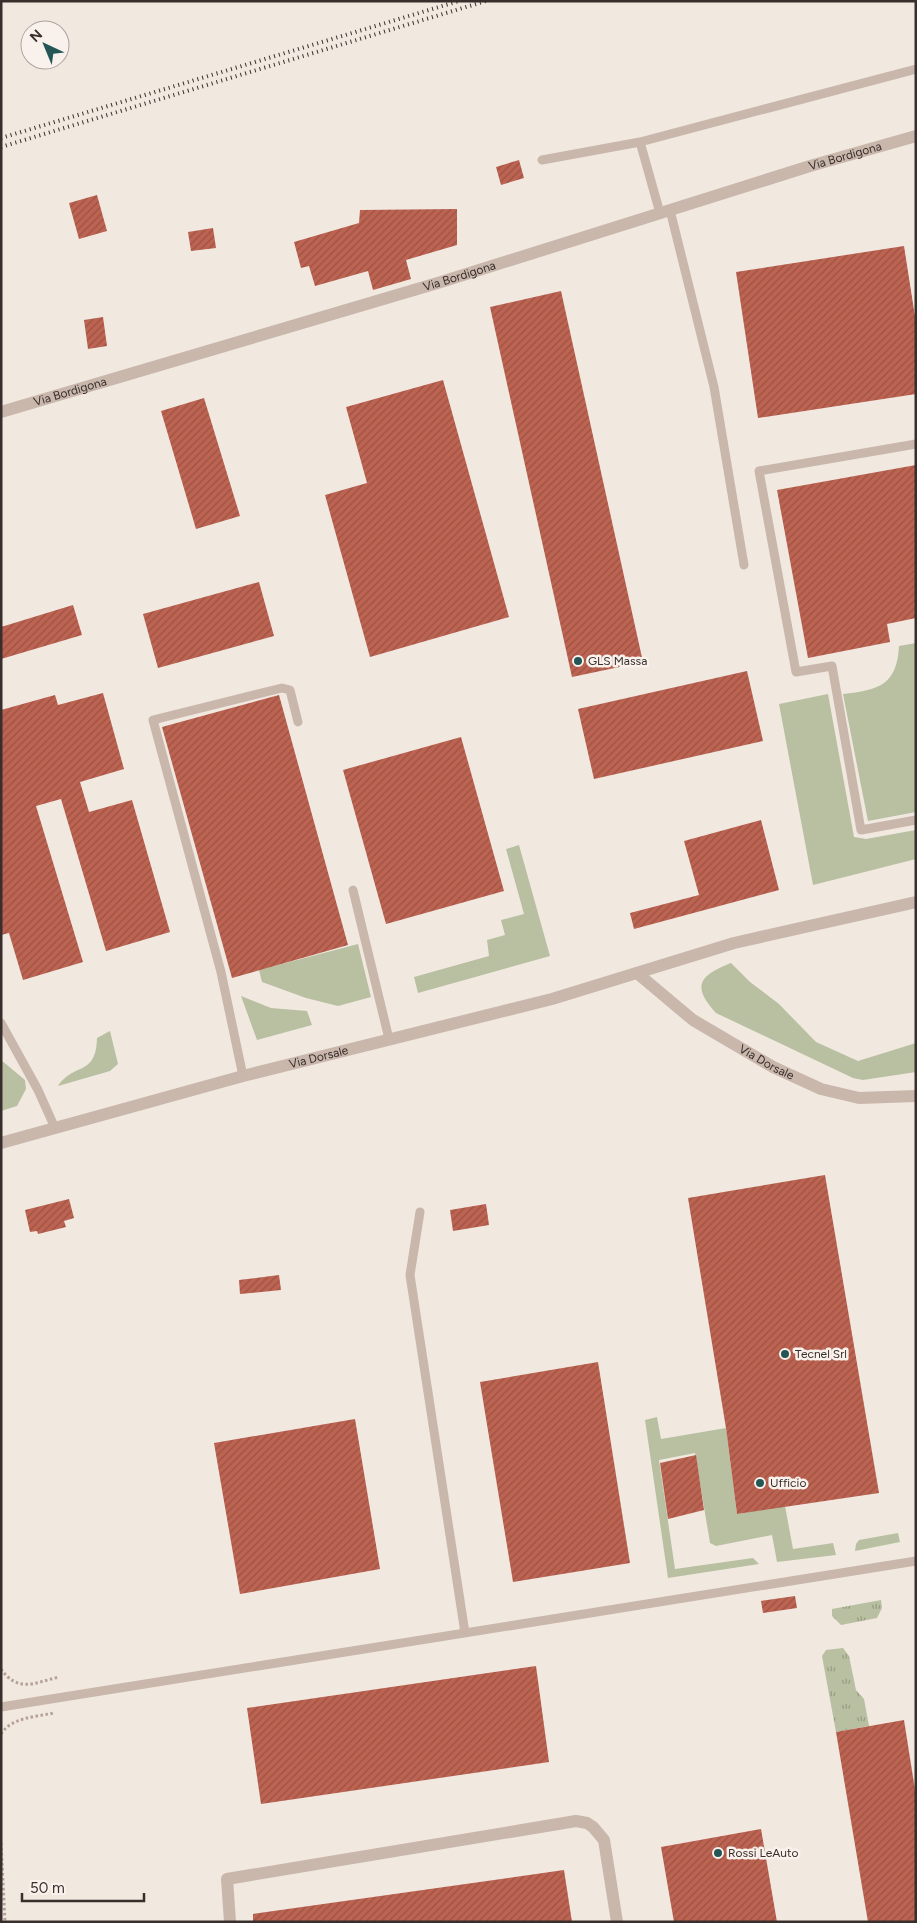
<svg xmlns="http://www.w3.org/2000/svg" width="917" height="1923" viewBox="0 0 917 1923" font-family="Figtree,sans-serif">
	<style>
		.grass { fill: url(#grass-tufts) }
		.garden { fill: #b8c0a1 }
		.building { fill: url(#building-hatch) }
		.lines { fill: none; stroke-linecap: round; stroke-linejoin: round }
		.path { stroke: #b5a197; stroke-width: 3; stroke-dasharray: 2.5 2.5; stroke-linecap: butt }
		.service { stroke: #c9b7ac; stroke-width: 9 }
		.minor { stroke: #c9b7ac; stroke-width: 12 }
		.tertiary { stroke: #c9b7ac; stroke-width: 12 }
		.rail { stroke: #382e2b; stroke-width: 4; stroke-dasharray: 1 4; stroke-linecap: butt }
		.poi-dot { fill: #235655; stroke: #f9f2ec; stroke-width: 2 }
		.labels { text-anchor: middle; stroke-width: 5; stroke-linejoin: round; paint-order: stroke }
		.street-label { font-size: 12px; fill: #382e2b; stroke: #f9f2ec }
		.poi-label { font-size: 12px; fill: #382e2b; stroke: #f9f2ec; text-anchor: start }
	</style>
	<defs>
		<pattern id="grass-tufts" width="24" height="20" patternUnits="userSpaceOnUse" patternTransform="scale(1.25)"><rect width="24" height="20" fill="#b8c0a1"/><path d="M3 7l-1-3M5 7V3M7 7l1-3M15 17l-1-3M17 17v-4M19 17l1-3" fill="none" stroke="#979c83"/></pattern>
		<pattern id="building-hatch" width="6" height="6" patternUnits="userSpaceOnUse" patternTransform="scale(1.25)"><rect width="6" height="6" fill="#bd6352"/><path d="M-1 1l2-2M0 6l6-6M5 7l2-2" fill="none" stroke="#9b5244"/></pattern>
	</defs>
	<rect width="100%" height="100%" fill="#f1e8e0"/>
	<path class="grass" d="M881 1600 882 1608 877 1618 841 1625 832 1616V1609Z
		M843 1648 849 1656 856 1690 864 1699 869 1726 836 1732 822 1656 826 1650Z"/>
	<path class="garden" d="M916 643V812L868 821 843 694C879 690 897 685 899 646Z
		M828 694 854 837 866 839 916 830V859L813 885 779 704Z
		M519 845 550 956 418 993 414 977 489 956 487 940 505 935 501 920 524 914 506 849Z
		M358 944 371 997 338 1006 306 998 262 982 259 970Z
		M731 963 750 982 779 1004 816 1042 858 1061 916 1043V1072L863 1080 853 1078 716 1013C690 985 701 975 731 963Z
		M241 996 271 1008 307 1011 312 1025 257 1040Z
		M110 1031 118 1064 110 1071 58 1086C74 1062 96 1077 97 1038Z
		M1 1060 25 1080 26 1089 17 1106 1 1111Z
		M657 1417 661 1439 726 1428 737 1514 785 1506 793 1549 833 1543 836 1555 777 1562 772 1535 716 1546 710 1543 695 1453 659 1460 675 1569 753 1558 759 1564 668 1578 645 1420Z
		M898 1533 900 1542 855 1551 856 1544 859 1540Z"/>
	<path class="building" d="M519 160 524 178 501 185 496 167Z
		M97 195 107 231 79 239 69 203Z
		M457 209V245L406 260 411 279 373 290 368 271 315 286 309 266 301 268 294 242 359 223 360 210Z
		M213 228 216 248 191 251 188 232Z
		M904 246 916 323V394L758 418 736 272Z
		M561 291 643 662 572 677 490 307Z
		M103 317 107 346 88 349 84 320Z
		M443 380 509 617 370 657 325 495 367 483 346 407Z
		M204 398 240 516 196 529 161 411Z
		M916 465V618L887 624 890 642 808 658 777 490Z
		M259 582 274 636 158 668 143 614Z
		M73 605 82 635 1 659V627Z
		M747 671 763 741 594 779 578 709Z
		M103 693 124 769 80 782 89 812 132 800 170 932 106 951 61 799 36 806 83 962 23 980 9 933 1 935V710L55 695 58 705Z
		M279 695 348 945 232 978 162 727Z
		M461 737 504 891 386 924 343 770Z
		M761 820 779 890 634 929 630 913 699 895 684 841Z
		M825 1175 879 1493 737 1514 726 1428 688 1198Z
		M69 1199 74 1218 64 1221 66 1227 38 1234 37 1231 30 1232 25 1210Z
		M486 1204 489 1225 453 1231 450 1210Z
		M279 1275 281 1290 240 1294 239 1280Z
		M598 1362 630 1563 513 1582 480 1382Z
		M355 1419 380 1569 240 1594 214 1443Z
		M696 1455 704 1510 668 1519 660 1463Z
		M795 1596 797 1608 763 1613 761 1601Z
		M536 1666 549 1762 261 1804 247 1708Z
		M904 1720 916 1796V1922H868L836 1732Z
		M761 1829 777 1922H674L661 1847Z
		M564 1870 572 1922H253V1914Z"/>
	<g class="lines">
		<path class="path" d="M1 1669C18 1693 34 1683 59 1677
			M1 1734C12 1717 35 1717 54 1713
			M1 1843 5 1922"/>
		<path class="service" d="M640 142 660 213
			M542 160 640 142 916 69
			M670 210 714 387 744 565
			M916 444 759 471 796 672 832 666 861 830 916 820
			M353 890 389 1039
			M1 1023 38 1090 55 1128
			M243 1076 221 972 153 720 282 688 290 690 298 722
			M420 1212 410 1275 465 1633
			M1 1707 916 1561"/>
		<g class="minor">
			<path id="s1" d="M1 412 441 282 810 166 916 136"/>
			<path id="s2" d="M637 973 693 1020 773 1067 821 1089 859 1098 916 1096"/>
			<path d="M230 1922 227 1879 576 1821 587 1823 593 1827 604 1840 617 1922"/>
		</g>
		<path class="tertiary" id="s3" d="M1 1143 243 1076 552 999 734 943 916 902"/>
		<path class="rail" d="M1 138 459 1
			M1 147 486 1"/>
	</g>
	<g class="poi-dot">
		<circle cx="578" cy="661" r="5"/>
		<circle cx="785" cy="1354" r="5"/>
		<circle cx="760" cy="1483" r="5"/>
		<circle cx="718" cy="1853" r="5"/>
	</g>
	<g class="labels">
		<g class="street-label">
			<text dy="4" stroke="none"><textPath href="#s1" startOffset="882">Via Bordigona</textPath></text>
			<text dy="4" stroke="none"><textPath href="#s1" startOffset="478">Via Bordigona</textPath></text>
			<text dy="4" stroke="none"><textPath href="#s1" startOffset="72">Via Bordigona</textPath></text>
			<text dy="4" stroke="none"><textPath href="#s3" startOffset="329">Via Dorsale</textPath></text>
			<text dy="4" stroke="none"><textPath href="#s2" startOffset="158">Via Dorsale</textPath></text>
		</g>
		<g class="poi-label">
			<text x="588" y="665">GLS Massa</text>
			<text x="795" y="1358">Tecnel Srl</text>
			<text x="770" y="1487">Ufficio</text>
			<text x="728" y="1857">Rossi LeAuto</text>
		</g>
	</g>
	<rect width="917" height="1923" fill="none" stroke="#382e2b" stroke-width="5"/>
	<g transform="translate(45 45) rotate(316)"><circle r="24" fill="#f9f2ec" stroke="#aca49f"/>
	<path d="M0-4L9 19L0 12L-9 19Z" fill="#235655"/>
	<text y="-8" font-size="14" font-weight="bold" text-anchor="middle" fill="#382e2b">N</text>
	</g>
	<path d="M22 1893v8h122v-8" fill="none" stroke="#382e2b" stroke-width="2.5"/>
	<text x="30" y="1893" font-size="15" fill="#382e2b" stroke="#f9f2ec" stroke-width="4" paint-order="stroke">50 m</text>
</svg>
